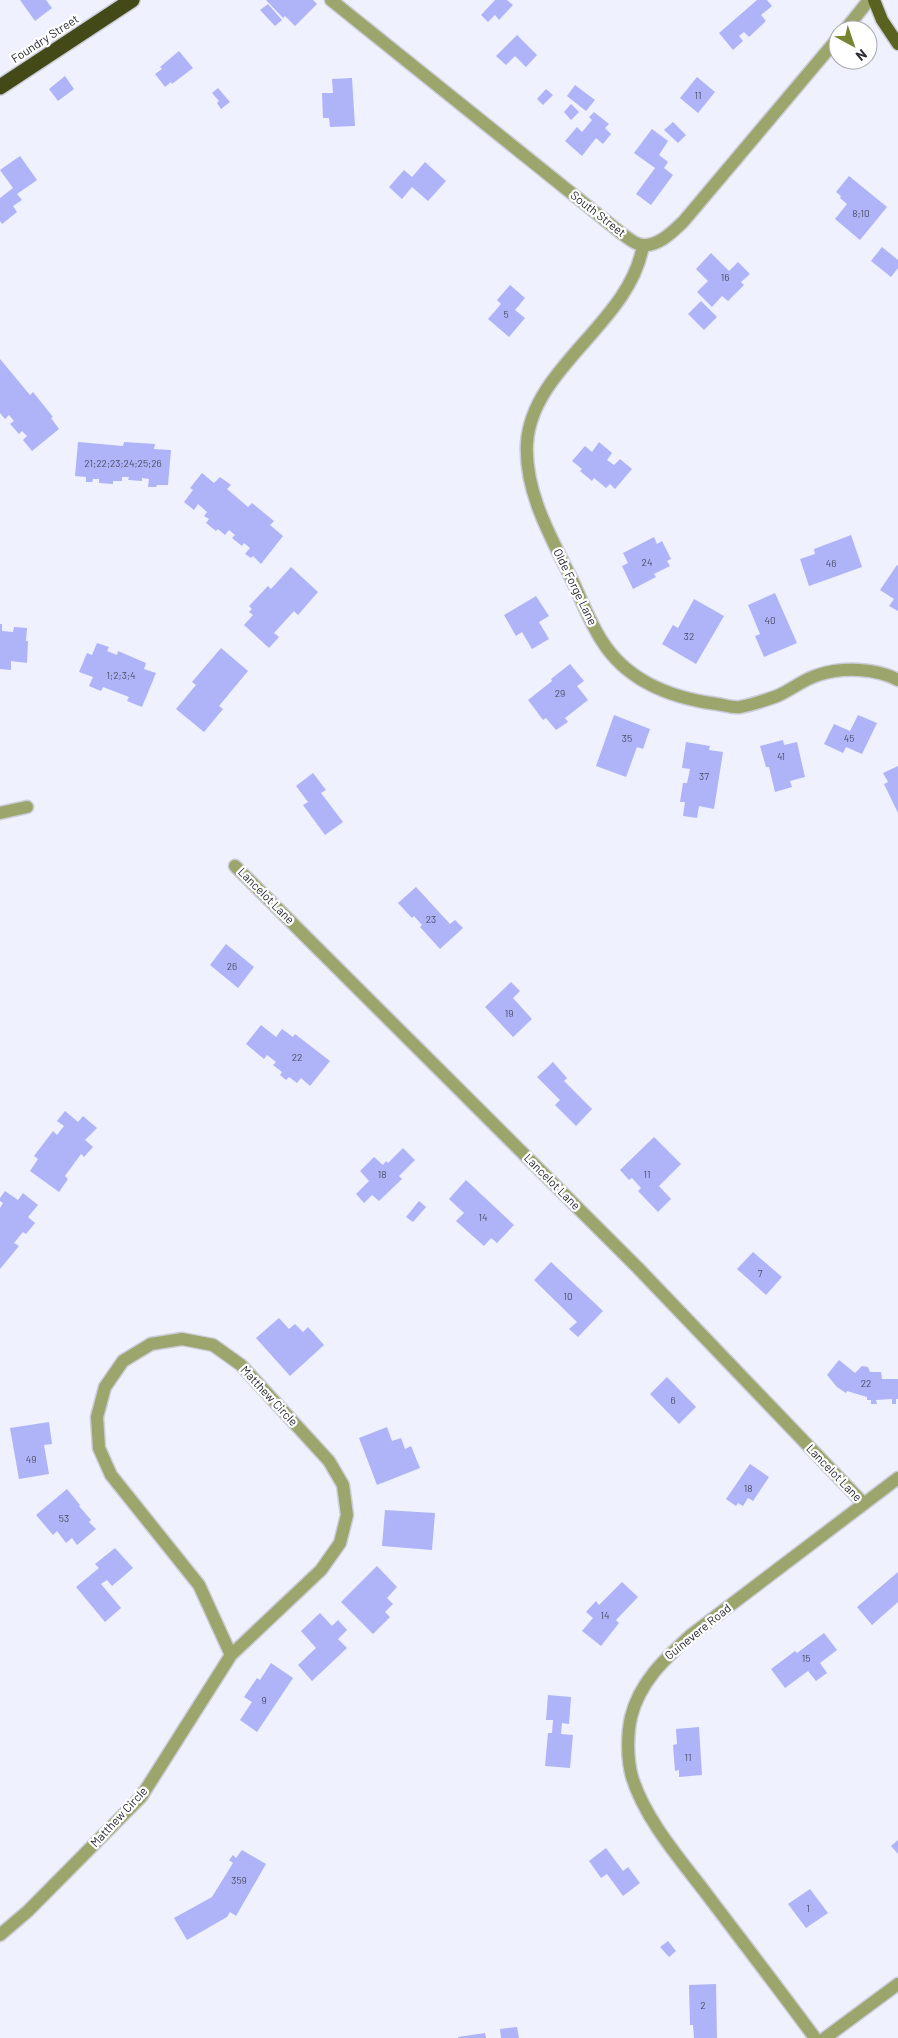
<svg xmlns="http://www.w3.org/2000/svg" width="898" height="2038" viewBox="0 0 898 2038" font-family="Barlow,sans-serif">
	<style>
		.building { fill: #aeb4f7 }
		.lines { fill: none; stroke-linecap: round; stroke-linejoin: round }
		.minor-casing { stroke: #cccdda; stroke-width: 15 }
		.major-casing { stroke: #cccdda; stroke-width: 15 }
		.highway-casing { stroke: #cccdda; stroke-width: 18 }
		.minor { stroke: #9ca66c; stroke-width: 12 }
		.major { stroke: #59631f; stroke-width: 12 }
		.highway { stroke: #434a18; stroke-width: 15 }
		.labels { text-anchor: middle; stroke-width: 4.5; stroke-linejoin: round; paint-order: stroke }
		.number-label { font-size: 10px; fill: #4b4d64 }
		.street-label { font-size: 12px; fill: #2a2b33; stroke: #fff }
	</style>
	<rect width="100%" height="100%" fill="#eff1ff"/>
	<path class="building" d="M20 0H46L52 8 35 21Z
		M266 0H313L317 4 295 26 285 16 283 18Z
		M495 0H507L513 5 499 20 495 15 488 22 481 15Z
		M757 0H767L772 6 761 15 766 21 749 37 744 32 739 36 743 41 733 50 719 33Z
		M268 4 282 20 275 26 260 10Z
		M517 35 537 55 526 67 515 56 506 65 496 56Z
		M179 51 193 68 172 84 171 82 165 87 155 74 162 69 160 67Z
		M65 76 74 89 58 101 49 89Z
		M697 77 715 92 698 113 680 98Z
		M352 78 355 126 330 127 329 118H323L322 93H333L332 79Z
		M575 85 595 100 586 111 567 96Z
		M218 88 230 102 221 109 217 103 219 101 212 93Z
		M546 89 553 95 543 105 537 99Z
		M571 104 579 112 571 120 564 112Z
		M594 112 609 124 605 128 611 134 603 144 596 138 582 156 565 141 577 127 582 132 592 120 589 117Z
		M673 122 686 135 678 143 664 130Z
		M652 129 668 141 659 155 668 162 664 168 673 175 651 205 636 194 655 168 634 153Z
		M20 156 37 180 17 194 22 200 13 206 17 212 2 224 0 221V198L13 188 0 170Z
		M425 162 446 181 428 201 412 187 402 199 389 187 404 170 412 177Z
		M849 176 887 207 860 240 835 219 847 204 840 198 841 196 836 192Z
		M882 247 898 260V268L891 277 871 261Z
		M711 253 729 271 738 262 750 274 741 282 744 285 728 301 722 296 712 307 697 292 708 281 696 269Z
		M510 285 525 298 515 310 525 318 509 337 488 319 501 304 497 300Z
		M701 301 717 317 704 330 688 314Z
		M0 359 30 395 33 392 53 417 51 418 59 429 32 451 23 440 27 436 22 431 19 434 10 424 14 421 9 415 5 419 0 413Z
		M78 442 123 446 124 442 155 444 154 449 171 450 168 485H157L156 487H148L149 479 142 478V481L128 480 129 477H122V481H113V484L99 483V479H93L92 482H86V477L75 476Z
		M599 442 612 453 607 460 614 465 620 459 632 469 615 489 610 484 606 488 594 478 592 481 580 471 582 469 572 461 585 446 592 452Z
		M202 473 214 483 220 477 231 485 227 489 248 507 252 503 274 521 270 525 283 536 261 564 253 556 251 558 245 554 250 548 244 543 242 546 232 538 235 535 229 530 225 535 218 529 216 531 206 523 209 519 204 516 207 512 198 504 194 510 184 502 193 490 190 488Z
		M851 535 862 567 809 586 800 559 815 554 814 549Z
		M654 537 657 544 662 541 671 559 667 561 670 566 654 574 656 577 633 589 622 566 628 563 623 553Z
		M897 565 898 566V611L889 606 894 599 880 590Z
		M291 567 318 592 298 615 294 611 274 633 279 637 269 648 244 625 253 615 249 612 252 609 249 606 268 586 271 589Z
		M775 593 797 643 764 657 755 636 760 634 748 605Z
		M536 596 549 616 539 622 549 639 532 649 522 632 516 636 504 615Z
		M694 599 724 616 696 664 662 644 673 625 678 628Z
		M0 624H2V631L13 632 14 627 27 628 26 641H28L27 663 11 661V670L0 669Z
		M97 643 109 647 107 651 117 655 118 651 146 663 144 669 156 673 142 707 127 701 129 697 103 687 101 691 89 686 93 677 79 672 87 653 92 655Z
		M221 648 248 671 219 706 223 709 204 732 176 709 196 685 192 682Z
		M570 664 584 681 577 686 588 700 565 718 568 722 556 730 546 718 543 720 528 700 552 681 551 679Z
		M614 715 650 729 643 749 637 747 626 777 596 766Z
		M858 715 877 723 862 754 846 747 843 753 824 744 834 724 850 731Z
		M783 740 784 745 797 742 805 777 790 781 792 787 775 792 769 767H766L760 746Z
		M686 742 710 746 709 750 723 752 714 809 699 806 697 818 683 816 685 802H680L683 783H687L690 769 682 768Z
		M898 766V813L884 784 888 782 883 773Z
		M313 773 326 790 321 793 343 822 325 835 303 805 308 802 296 786Z
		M416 887 450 924 455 920 463 928 440 949 420 927 422 925 414 916 412 918 398 903Z
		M226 944 254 967 238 988 210 965Z
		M511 982 520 991 513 998 532 1019 513 1037 485 1007Z
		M261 1025 276 1037 282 1029 293 1037 295 1034 330 1061 310 1086 301 1078 297 1083 289 1077 286 1080 280 1075 282 1072 273 1065 276 1062 267 1055 264 1059 246 1044Z
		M553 1062 567 1078 564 1081 592 1109 576 1126 555 1105 560 1100 537 1077Z
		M65 1111 78 1122 83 1116 97 1128 85 1140 93 1147 84 1157 81 1154 65 1176 68 1179 59 1192 30 1171 38 1159 34 1156 53 1131 57 1135 64 1126 57 1121Z
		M654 1137 681 1164 659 1186 671 1199 658 1212 638 1191 641 1188 632 1178 629 1180 620 1170Z
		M403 1148 415 1160 399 1176 402 1179 379 1201 372 1195 364 1203 356 1194 369 1181 360 1171 374 1157 383 1165 386 1161 388 1163Z
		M466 1180 514 1225 497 1243 491 1238 484 1246 456 1221 464 1213 449 1199Z
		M5 1191 18 1200 23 1193 38 1205 28 1217 35 1223 26 1234 23 1232 14 1243 19 1246 0 1269V1208L3 1203 0 1201V1198Z
		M419 1201 426 1207 413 1222 406 1217Z
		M753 1252 782 1277 766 1295 737 1269Z
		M551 1262 603 1311 578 1337 569 1329 577 1322 534 1280Z
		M279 1318 289 1329 295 1324 303 1332 308 1327 324 1345 290 1376 256 1338Z
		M839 1360 855 1373 862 1366 868 1367 870 1372H881L882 1379H898V1399H896V1404H892V1399L876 1400 877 1404H871V1400H867V1397L847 1391 846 1393 837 1387 827 1375Z
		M667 1377 696 1407 679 1424 650 1394Z
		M49 1422 52 1444 44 1445 49 1474 19 1479 10 1428Z
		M387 1427 392 1441 401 1438 405 1449 411 1446 420 1468 377 1485 359 1438Z
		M750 1464 769 1477 753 1501 748 1498 743 1506 738 1503 736 1506 726 1499Z
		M67 1489 80 1505 79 1506 91 1520 89 1522 96 1529 77 1545 72 1538 66 1543 57 1531 53 1535 36 1515Z
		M385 1510 435 1513 432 1550 382 1546Z
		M115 1548 133 1568 112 1586 107 1580 101 1584 121 1608 105 1622 76 1587 99 1568 95 1564Z
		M377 1566 397 1587 387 1598 393 1604 385 1612 390 1617 373 1634 341 1602Z
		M898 1572V1602L872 1625 857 1607Z
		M622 1582 638 1597 616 1620 619 1623 601 1646 582 1631 593 1618 586 1612 596 1601 599 1605Z
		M320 1613 332 1626 338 1620 347 1630 338 1639 347 1648 312 1681 298 1665 316 1648 301 1631Z
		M824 1633 837 1650 820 1663 827 1673 816 1681 808 1671 785 1688 771 1669 795 1651 797 1653Z
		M271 1663 293 1678 257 1732 240 1720 252 1702 244 1697 257 1678 260 1680Z
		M548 1695 571 1697 569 1724 562 1723 561 1734 573 1735 570 1768 545 1766 548 1733H552L553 1720H546Z
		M699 1727 702 1775 679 1777V1770L675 1771 673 1745 677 1744 676 1729Z
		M898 1840V1854L891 1846Z
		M606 1848 623 1871 628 1867 640 1883 623 1896 607 1874 601 1878 589 1861Z
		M242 1850 266 1864 236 1916 230 1912 227 1917 187 1940 174 1918 212 1897 233 1863 229 1860 233 1855 236 1858Z
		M810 1889 828 1913 806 1928 788 1904Z
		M668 1941 676 1951 669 1957 660 1947Z
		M716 1984 717 2038H694L693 2025H690L689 1985Z
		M517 2027 519 2038H501L500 2029Z
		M485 2033 486 2038H458V2037Z"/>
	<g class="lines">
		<defs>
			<path id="minor" d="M331 0 621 233C627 237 634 244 642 245 658 247 672 232 683 222L838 38
				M845 30 869 0
				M643 245C631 322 532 367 527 443 524 492 552 539 573 582 582 601 590 623 602 641 627 681 671 698 717 704 724 705 733 708 740 707 751 705 766 700 777 696 791 690 804 679 818 675 842 667 876 668 898 680
				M0 813 27 807
				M235 866 638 1268 864 1504
				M0 1935 28 1911 141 1797 231 1655 321 1570 340 1543 347 1515 343 1485 329 1461 241 1365 213 1345 182 1339 151 1344 123 1361 105 1387 97 1417 99 1448 111 1475 199 1585 231 1655
				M815 2038C779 1989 742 1941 705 1892 679 1858 645 1819 632 1777 627 1759 627 1735 631 1717 640 1681 665 1659 691 1635L898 1478
				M825 2038 898 1984"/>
			<path id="major" d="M874 0 882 20 898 44"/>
			<path id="highway" d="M0 87 132 0"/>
		</defs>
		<use href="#minor" class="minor-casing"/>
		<use href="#major" class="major-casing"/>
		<use href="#highway" class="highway-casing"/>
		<use href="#minor" class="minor"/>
		<use href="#major" class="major"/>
		<use href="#highway" class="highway"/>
	</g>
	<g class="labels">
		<g class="number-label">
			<text x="698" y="99">11</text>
			<text x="861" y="217">8;10</text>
			<text x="725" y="281">16</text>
			<text x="506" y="318">5</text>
			<text x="123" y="467">21;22;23;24;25;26</text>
			<text x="647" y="566">24</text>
			<text x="831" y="567">46</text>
			<text x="770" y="624">40</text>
			<text x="689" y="640">32</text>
			<text x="121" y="679">1;2;3;4</text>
			<text x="560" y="697">29</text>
			<text x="627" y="742">35</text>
			<text x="849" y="742">45</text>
			<text x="781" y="760">41</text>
			<text x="704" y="780">37</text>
			<text x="431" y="923">23</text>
			<text x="232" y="970">26</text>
			<text x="509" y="1017">19</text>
			<text x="297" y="1061">22</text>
			<text x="382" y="1178">18</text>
			<text x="647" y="1178">11</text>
			<text x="483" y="1221">14</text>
			<text x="760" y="1277">7</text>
			<text x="568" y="1300">10</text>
			<text x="866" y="1387">22</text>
			<text x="673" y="1404">6</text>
			<text x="31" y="1463">49</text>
			<text x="748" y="1492">18</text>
			<text x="64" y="1522">53</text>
			<text x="605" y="1619">14</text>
			<text x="806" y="1662">15</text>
			<text x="264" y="1704">9</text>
			<text x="688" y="1761">11</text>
			<text x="239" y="1884">359</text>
			<text x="808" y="1912">1</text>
			<text x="703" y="2009">2</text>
		</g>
		<g class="street-label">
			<text transform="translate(45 39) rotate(-33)" y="4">Foundry Street</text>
			<text transform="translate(598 214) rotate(38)" y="4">South Street</text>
			<text transform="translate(575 587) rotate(64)" y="4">Olde Forge Lane</text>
			<text transform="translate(266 896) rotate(45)" y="4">Lancelot Lane</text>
			<text transform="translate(552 1182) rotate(45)" y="4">Lancelot Lane</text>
			<text transform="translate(269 1396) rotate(47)" y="4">Matthew Circle</text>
			<text transform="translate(834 1473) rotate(46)" y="4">Lancelot Lane</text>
			<text transform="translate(698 1632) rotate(-39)" y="4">Guinevere Road</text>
			<text transform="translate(119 1817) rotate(-47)" y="4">Matthew Circle</text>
		</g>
	</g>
	<g transform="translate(853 45) rotate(140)"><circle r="24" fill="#ffffff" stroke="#aaaaad"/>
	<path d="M0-4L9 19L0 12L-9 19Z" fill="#778330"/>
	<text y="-8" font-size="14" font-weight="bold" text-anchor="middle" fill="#2a2b33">N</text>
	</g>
</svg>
